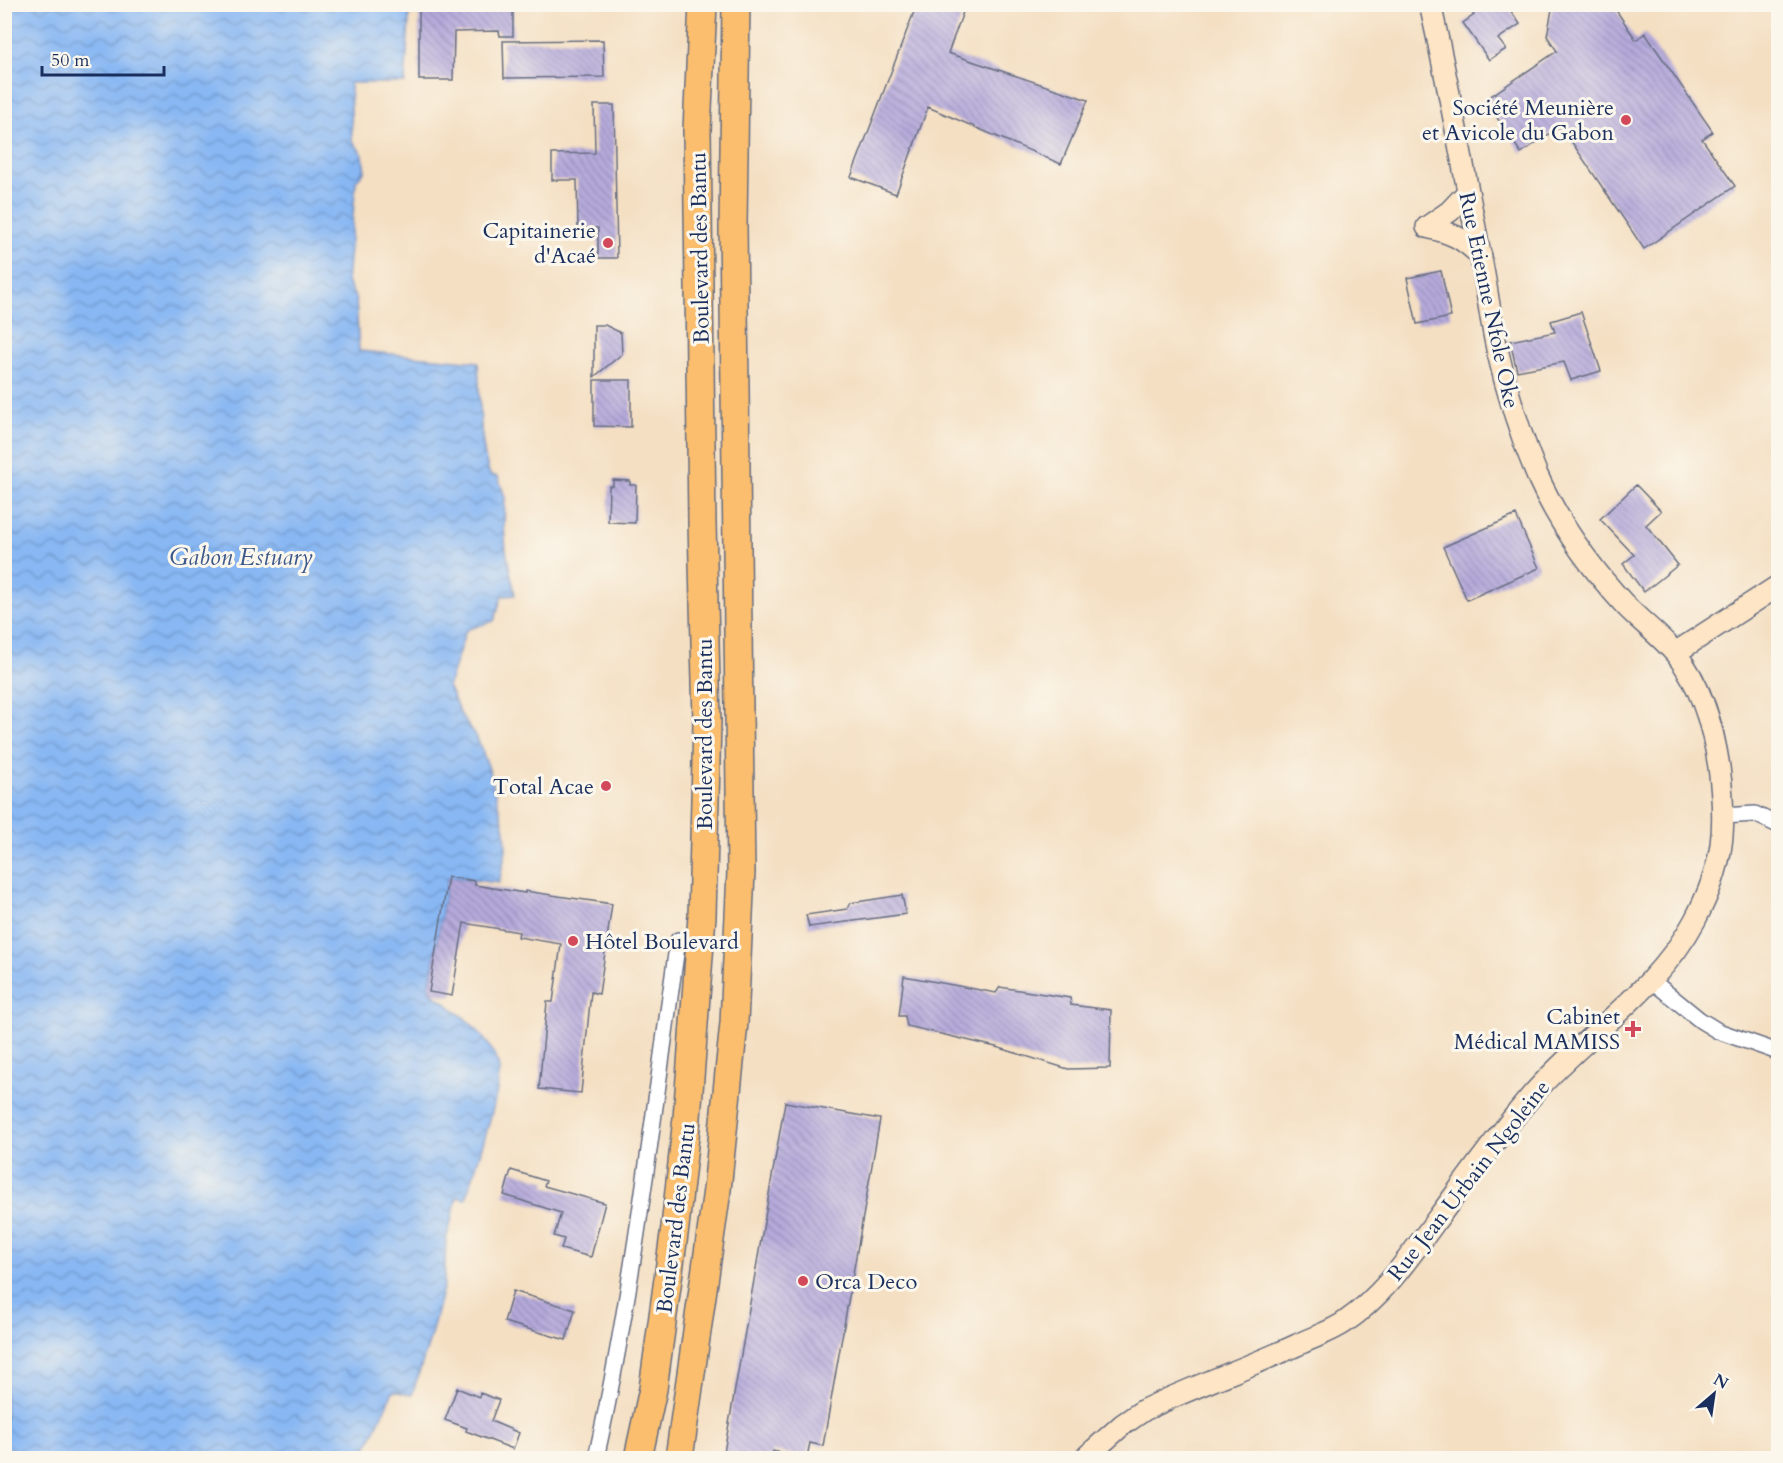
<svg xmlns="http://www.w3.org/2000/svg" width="1783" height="1463" viewBox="0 0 1783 1463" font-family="Cardo,serif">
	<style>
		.water { fill: url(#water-waves); stroke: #5273a8; stroke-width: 1.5 }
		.building { fill: url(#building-back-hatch) }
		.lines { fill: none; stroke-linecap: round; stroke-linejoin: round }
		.street-casing { stroke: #676d81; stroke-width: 18 }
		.secondary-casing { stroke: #676d81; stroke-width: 24 }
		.highway-casing { stroke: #676d81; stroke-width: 30 }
		.street { stroke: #fff; stroke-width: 15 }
		.secondary { stroke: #fde5c5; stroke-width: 21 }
		.highway { stroke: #fabe6e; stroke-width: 27 }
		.poi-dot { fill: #d1495b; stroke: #fbf7ec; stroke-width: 2 }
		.labels { text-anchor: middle; stroke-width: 6; stroke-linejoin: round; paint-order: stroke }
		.poi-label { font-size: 22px; fill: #1b2f5e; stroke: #fbf7ec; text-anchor: end }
		.street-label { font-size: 22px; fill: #1b2f5e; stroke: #fbf7ec }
		.water-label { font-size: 24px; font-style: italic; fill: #3c588b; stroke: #fbf7ec }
	</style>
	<defs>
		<pattern id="water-waves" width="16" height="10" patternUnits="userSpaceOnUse" patternTransform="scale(1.5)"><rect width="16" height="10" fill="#88b7f3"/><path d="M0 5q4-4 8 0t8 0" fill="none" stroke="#6e95c8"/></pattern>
		<pattern id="building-back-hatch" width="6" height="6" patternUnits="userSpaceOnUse" patternTransform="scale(1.5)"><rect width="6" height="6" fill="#b6aadb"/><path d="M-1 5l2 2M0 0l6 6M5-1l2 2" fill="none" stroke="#938bb5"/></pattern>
	</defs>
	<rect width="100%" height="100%" fill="#fbf7ec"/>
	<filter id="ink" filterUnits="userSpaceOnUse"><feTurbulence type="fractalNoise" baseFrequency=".0167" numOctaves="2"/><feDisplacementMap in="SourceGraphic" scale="12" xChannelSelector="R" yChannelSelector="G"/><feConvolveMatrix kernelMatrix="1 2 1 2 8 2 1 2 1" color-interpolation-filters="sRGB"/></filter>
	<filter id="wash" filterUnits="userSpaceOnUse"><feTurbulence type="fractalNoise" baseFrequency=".008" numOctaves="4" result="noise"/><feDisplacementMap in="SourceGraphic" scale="24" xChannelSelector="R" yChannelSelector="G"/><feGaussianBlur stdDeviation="1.35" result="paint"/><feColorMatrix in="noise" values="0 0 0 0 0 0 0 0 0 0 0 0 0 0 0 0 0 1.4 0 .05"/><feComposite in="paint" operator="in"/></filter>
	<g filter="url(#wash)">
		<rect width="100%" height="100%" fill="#f4dfc2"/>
		<path class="water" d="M5 5H410L405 83H350L352 140 362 154 365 170 356 181 347 282 356 299 359 351 478 362C480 394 479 447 490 475L498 477 505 497 504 527 506 551 515 595 502 596 494 621 466 630 448 686 461 715 477 738 488 766 505 830 506 850 499 883 448 877 429 991C455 1010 488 1032 498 1064 505 1083 473 1174 466 1199L457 1197 446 1240 444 1284 429 1342 412 1395 393 1391 362 1458H5Z"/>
		<g id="blocks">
			<path class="building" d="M917 4H966L948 53 1088 100 1061 164 928 107 896 194 851 177Z
				M1465 4H1506L1520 24 1498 39 1506 49 1489 60 1463 23 1474 15Z
				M1553 4H1612L1636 40 1645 33 1713 132 1702 139 1735 186 1644 249 1561 126 1521 153 1485 100 1557 51 1547 36Z
				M419 6H513V36H500L499 31 454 32 453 80H419Z
				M603 40 604 77 504 78 503 41Z
				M594 105H614L617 258H598V228H578L577 180H552V154L595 153Z
				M1441 271 1451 317 1417 324 1407 278Z
				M1581 312 1601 371 1571 380 1564 362 1517 371 1510 341 1555 332 1551 321Z
				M594 325H605L621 333 622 354 594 377Z
				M594 380H631V427L594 426Z
				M613 480 630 481V485H636L635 523 608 522 609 486H613Z
				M1636 485 1661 511 1646 525 1678 565 1644 592 1623 564 1634 555 1600 519Z
				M1516 515 1539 568 1467 600 1443 547Z
				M448 877 475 881V885L525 893V891L612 904 599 994 591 992 581 1093 539 1089 547 1002H553L561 944 518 937 519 932 464 923 452 996 429 992Z
				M902 895 906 914 809 927 806 915 847 909 850 903Z
				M904 976 996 993 1000 987 1070 998 1071 1005 1111 1010 1110 1068 1068 1069 996 1047 907 1026 905 1016H899Z
				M785 1102 880 1119 823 1446 810 1443 807 1457 773 1451 772 1458H723Z
				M511 1170 546 1181 544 1186 605 1203 591 1257 561 1249 564 1239 554 1236 561 1213 504 1195Z
				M513 1291 575 1310 566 1340 504 1322Z
				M457 1388 479 1397 480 1393 499 1400 491 1421 519 1433 513 1449 466 1431 467 1428 445 1420Z"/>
		</g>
	</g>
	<g filter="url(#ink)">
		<use href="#blocks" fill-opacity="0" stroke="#676d81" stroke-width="1.5"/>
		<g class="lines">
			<defs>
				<path id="street" d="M1723 816 1755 814 1778 825
					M1651 980 1700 1020 1718 1031 1778 1052
					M596 1458C634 1288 653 1113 678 940"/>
				<path id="secondary" d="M1427 227C1452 233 1463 238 1481 256
					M1427 227 1450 211 1467 193
					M1675 653 1778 586
					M1085 1458 1122 1425 1144 1410C1194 1386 1247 1368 1297 1345 1313 1337 1331 1332 1345 1322 1384 1295 1410 1256 1438 1218 1469 1176 1500 1132 1534 1093 1586 1034 1658 990 1695 920 1724 865 1727 828 1719 767 1713 727 1702 686 1676 654 1661 636 1641 622 1625 605 1590 567 1558 522 1537 475 1520 434 1507 392 1497 349 1490 318 1487 286 1480 254 1464 171 1449 87 1430 4"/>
				<path id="highway" d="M638 1458 653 1389 675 1227 687 1118 702 916 707 722 702 523 697 130 703 4
					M679 1458 717 1190 734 1023 741 872 733 226 736 4"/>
			</defs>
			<use href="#street" class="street-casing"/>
			<use href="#secondary" class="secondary-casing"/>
			<use href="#highway" class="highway-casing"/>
			<use href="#street" class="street"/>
			<use href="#secondary" class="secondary"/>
			<use href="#highway" class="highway"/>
		</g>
	</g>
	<g class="poi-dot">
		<circle cx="1626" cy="120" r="6"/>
		<circle cx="608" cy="243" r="6"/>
		<circle cx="606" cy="786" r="6"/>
		<circle cx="573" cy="941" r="6"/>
		<path d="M1630 1020h6v6h6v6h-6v6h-6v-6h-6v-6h6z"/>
		<circle cx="803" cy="1281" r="6"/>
	</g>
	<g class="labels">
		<g class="poi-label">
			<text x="1614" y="115">Société Meunière<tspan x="1614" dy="25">et Avicole du Gabon</tspan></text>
			<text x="596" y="238">Capitainerie<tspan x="596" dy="25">d'Acaé</tspan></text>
			<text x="594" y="794">Total Acae</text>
			<text x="585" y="949" text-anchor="start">Hôtel Boulevard</text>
			<text x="1620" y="1024">Cabinet<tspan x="1620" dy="25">Médical MAMISS</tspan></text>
			<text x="815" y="1289" text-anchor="start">Orca Deco</text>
		</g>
		<g class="street-label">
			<text transform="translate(699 248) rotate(-91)" y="8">Boulevard des Bantu</text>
			<text transform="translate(1490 300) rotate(78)" y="8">Rue Etienne Nfole Oke</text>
			<text transform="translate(704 734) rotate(-90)" y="8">Boulevard des Bantu</text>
			<text transform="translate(1468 1180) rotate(-52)" y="8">Rue Jean Urbain Ngoleine</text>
			<text transform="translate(675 1218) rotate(-83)" y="8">Boulevard des Bantu</text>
		</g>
		<g class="water-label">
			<text x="241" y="565">Gabon Estuary</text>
		</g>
	</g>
	<rect width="1783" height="1463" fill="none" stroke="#fbf7ec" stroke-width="24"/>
	<g transform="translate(1714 1394) rotate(29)" stroke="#fbf7ec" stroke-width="4.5" paint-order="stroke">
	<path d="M0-4.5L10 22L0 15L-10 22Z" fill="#1b2f5e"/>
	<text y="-9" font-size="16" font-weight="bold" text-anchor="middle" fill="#1b2f5e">N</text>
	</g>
	<path d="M42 66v9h122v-9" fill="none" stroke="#1b2f5e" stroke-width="3"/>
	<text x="51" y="66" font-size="18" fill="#1b2f5e" stroke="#fbf7ec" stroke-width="4.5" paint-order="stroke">50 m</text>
</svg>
